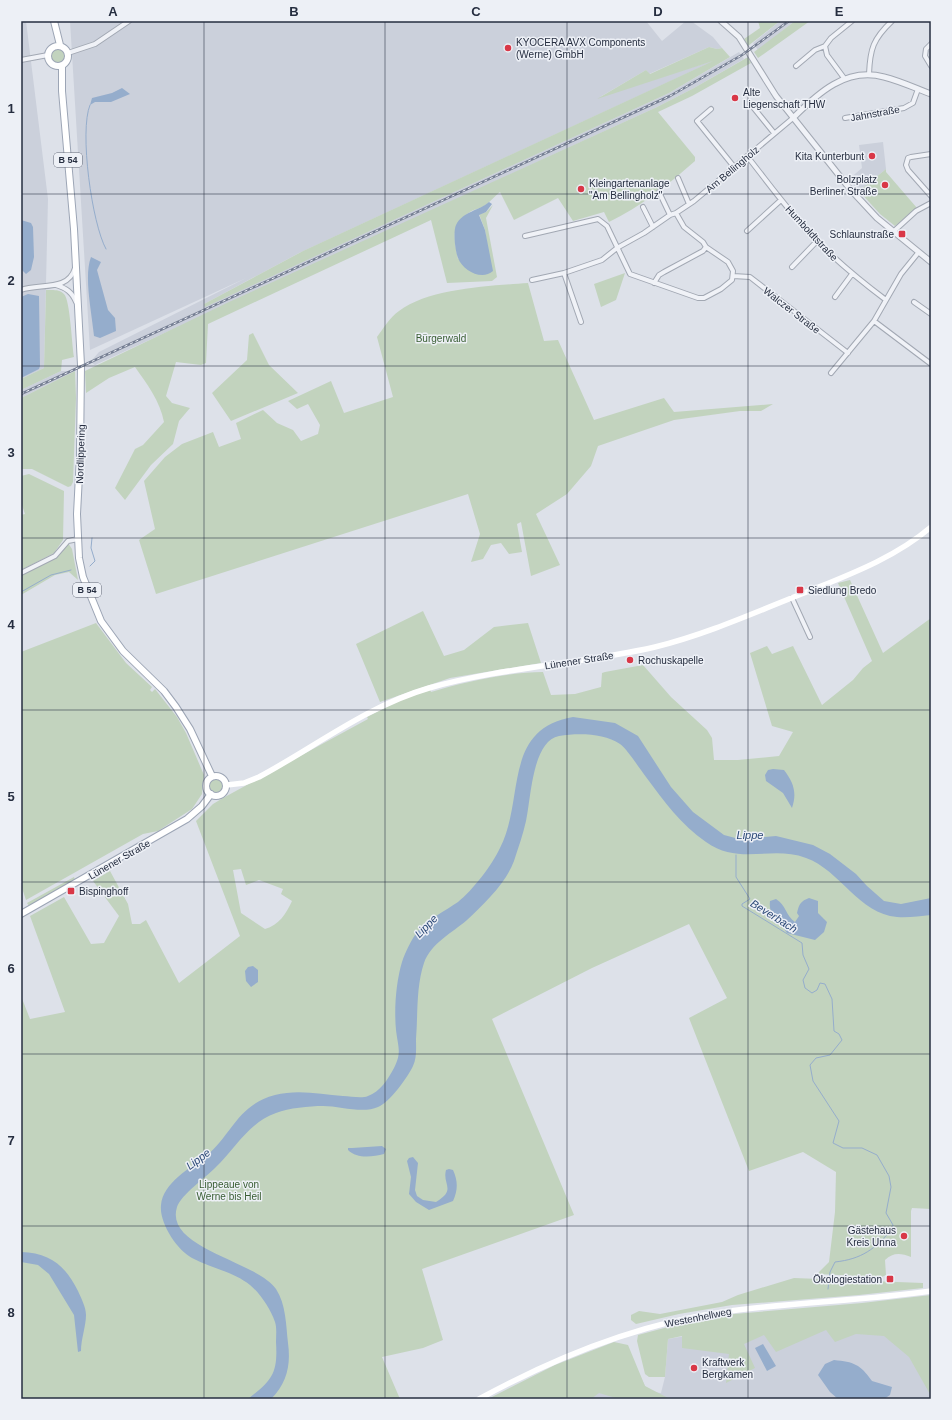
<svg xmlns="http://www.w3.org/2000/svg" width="952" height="1420" viewBox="0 0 952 1420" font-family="Arial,sans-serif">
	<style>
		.built { fill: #cbd0db }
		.green { fill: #c2d3be; fill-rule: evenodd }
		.water { fill: #95adcc }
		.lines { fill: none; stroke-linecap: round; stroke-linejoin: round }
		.stream { stroke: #95adcc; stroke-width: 1 }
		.minor-casing { stroke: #a2a8b3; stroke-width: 6 }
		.tertiary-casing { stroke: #a2a8b3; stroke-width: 7 }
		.primary-casing { stroke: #9ca5b5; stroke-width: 8 }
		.minor { stroke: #f0f2f7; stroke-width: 4 }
		.tertiary { stroke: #f0f2f7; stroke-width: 5 }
		.secondary { stroke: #fff; stroke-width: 5.5 }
		.primary { stroke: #fff; stroke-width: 6 }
		.rail-casing { stroke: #767f93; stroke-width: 2.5 }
		.rail { stroke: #edf0f6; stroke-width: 1; stroke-dasharray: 3; stroke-linecap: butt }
		.grid { fill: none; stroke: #262e40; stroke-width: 1; stroke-opacity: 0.55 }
		.poi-dot { fill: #d93747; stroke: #edf0f6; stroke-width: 1.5 }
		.labels { text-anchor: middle; stroke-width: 3; stroke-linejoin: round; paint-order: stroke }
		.shield { fill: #edf0f6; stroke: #626877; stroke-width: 1 }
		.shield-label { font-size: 9px; font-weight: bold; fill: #262e40 }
		.poi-label { font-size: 10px; fill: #262e40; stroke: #edf0f6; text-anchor: start }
		.street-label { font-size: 10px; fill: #262e40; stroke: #edf0f6 }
		.park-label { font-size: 10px; fill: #385d32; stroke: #edf0f6 }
		.water-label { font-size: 11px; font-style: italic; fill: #2d4a78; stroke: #edf0f6 }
		.neatline { fill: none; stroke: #262e40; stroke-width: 1.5 }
		.grid-label { font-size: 13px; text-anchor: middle; font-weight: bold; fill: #262e40 }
	</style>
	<rect width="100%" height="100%" fill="#dde1e9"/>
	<path class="built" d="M21 21H26L48 199 44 368 21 379Z
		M70 21H646L662 41 686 21H691L713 37 722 48 717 49 709 47 649 74 646 70 600 97 718 59 299 253 204 304 206 306 669 93 739 52 744 59 694 88 657 107 95 365 92 363V360L99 352 246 278 90 350Z
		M780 21H795L758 50 753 43Z
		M883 142 886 169 859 191 849 179 862 168 859 145Z
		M61 371H69V374L21 398V390Z
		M931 1311V1399H582L638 1371 645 1386 653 1392 661 1393 665 1377 668 1339 709 1332Z"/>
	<path class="green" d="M758 21H780L748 46 744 39 760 28Z
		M795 21H810L758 58 754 52Z
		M709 47 717 49 722 48 730 57 669 93 205 307 204 304 303 251 713 61 597 99 646 70 650 74Z
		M50 56a8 8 0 1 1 16 0a8 8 0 1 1-16 0Z
		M748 57 751 63 692 96 658 112 695 157V161C669 184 640 207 609 222L604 212 573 221 558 198 514 220 500 192C495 196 490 202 484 206 480 209 474 209 470 212 450 224 454 239 458 259L488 251 485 230 479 214 486 212 493 205 486 218 497 277 492 281 447 283 431 220 208 324 206 363 201 365 176 362 166 396 172 403 190 408 179 421 173 444 151 465 125 500 115 488 135 449 143 445 164 422C160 401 147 384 135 367L109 378 86 393 85 371 229 302 657 107 694 88Z
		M886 169V172L917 208 895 226 880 214 859 191Z
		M625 273 616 300 601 307 594 284Z
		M528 283 544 341 558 340 594 420 664 398 674 412 773 404 761 411H740L674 420 598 446 591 466 567 494 536 514 560 565 531 576 521 522 517 524 522 552 509 554 501 543 491 545 483 559 471 562 480 534 468 494 156 594 139 540 155 529 144 481 165 457 182 444 213 432 219 447 241 439 236 423 263 410 277 423 293 430 301 441 318 434 320 425 308 404 297 409 288 401 331 381 344 413 393 397 377 337C383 329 390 317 399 311 430 288 490 286 528 283Z
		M46 290C52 290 60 289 64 294 70 299 72 346 74 357L62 360 61 371 21 390V379L44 368Z
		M253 333 269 365 298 393 231 421 212 393 247 360 249 335Z
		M75 371 76 398 73 482 71 486 68 487 32 469H21V398Z
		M29 474 64 491 63 540 54 553 21 570V515L25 514 21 502V476Z
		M68 543 72 549 78 580 69 572 55 575 21 595V573L55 556Z
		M850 580 883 653 931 618V1209L912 1208 911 1211V1257C901 1253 893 1252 885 1260L886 1275 882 1277 817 1274 829 1262 835 1212 836 1172 803 1152 749 1171 689 1018 727 998 689 924 592 968 492 1019 574 1215 422 1269 443 1340 423 1348 382 1357 400 1399H21V996L30 1019 65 1012 30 916 64 897 91 944 104 943 119 916 93 881 110 871 128 904 132 924H140L146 920 179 983 240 936 196 821 213 804 223 798 368 719 367 717 398 701 430 689 431 692C464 682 510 672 543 672L551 695 575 694 601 687 602 673 605 672 643 665 671 697 707 730 712 738 714 760H738L779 756 793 732 772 726 750 653 767 646 772 654 793 646 822 705 853 680 863 668 872 661 838 583ZM241 869 246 885 259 880 283 889 281 894 292 901C286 914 279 925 265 929L241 913 233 870Z
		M423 611 444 656 464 650 494 627 528 623 541 663 450 678 380 702 356 644Z
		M96 623 126 663 152 687 150 690 152 692 155 689 177 717 186 733 204 775 202 794 192 809 158 831 143 834 26 900 21 885V652Z
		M209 786a8 8 0 1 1 16 0a8 8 0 1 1-16 0Z
		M74 877 75 880 29 906 27 903Z
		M794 1278 923 1283V1288L859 1295 732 1305 679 1314 636 1324 631 1320V1315L639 1311 660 1314 722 1302 738 1295Z
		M931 1295V1396L909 1357 884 1336 856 1334 835 1342 826 1330 776 1352 764 1335 744 1344 755 1368 726 1383 729 1354 682 1348V1336L668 1339 665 1377H649L645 1374 637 1341 638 1335 668 1327 734 1314 862 1303Z
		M614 1342 628 1345 645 1386 670 1399H619L599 1393 591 1399H488L555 1365Z"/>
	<path class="water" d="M122 88 130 94 111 102H95L90 105 92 98 112 93Z
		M489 202 492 204 486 212 479 215 485 230 493 271C482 281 463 271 458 258 455 250 453 232 456 225 463 211 479 211 489 202Z
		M21 220 31 223 33 227 34 257 31 270 26 274 21 269Z
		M91 257 101 262 97 270 108 310 115 318 116 331 100 338 94 336 93 328C91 308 84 275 91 257Z
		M28 294 39 296 40 366 39 369 21 378V297Z
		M573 717 615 723 638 736 671 787 693 812 724 835 739 839 776 836 813 845 830 854 856 874 867 886 884 901 901 904 931 898V915C920 916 908 918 897 917 859 914 840 870 806 858 771 845 740 866 706 842 681 825 664 801 646 777 639 768 628 750 620 744 604 733 578 733 559 736 532 741 531 799 526 821 523 835 518 848 514 861 506 883 484 904 467 920 452 933 431 943 424 963 416 987 418 1014 416 1039 416 1047 417 1058 413 1066 408 1077 389 1103 378 1107 363 1114 340 1106 323 1106 309 1106 289 1108 276 1113 248 1123 236 1148 215 1168 206 1177 181 1195 177 1207 164 1248 257 1261 276 1289 286 1304 286 1325 288 1343 291 1365 287 1383 271 1399H248C272 1380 278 1374 276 1342 276 1336 277 1328 275 1322 271 1310 260 1293 250 1285 234 1272 211 1268 192 1258 177 1250 159 1223 161 1205 163 1183 190 1168 206 1156 232 1135 237 1105 275 1095 297 1089 321 1094 343 1096 351 1096 361 1099 368 1096 380 1092 388 1079 394 1068 402 1052 398 1047 396 1030 394 1009 396 982 402 962 405 953 412 938 418 931 428 919 445 911 458 902 473 890 492 865 500 848 525 800 502 729 573 717Z
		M773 769 784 770C794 783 797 793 792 808L783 793 766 781 765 775 768 770Z
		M809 898 818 901V913L827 922 824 932 815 940 787 933C780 921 768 916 770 901L776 899C786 905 786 916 795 922L799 916 797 913C799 904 801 901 809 898Z
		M253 966 258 970V982L251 987 246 981 245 971 248 967Z
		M382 1146 386 1149 384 1154C372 1157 357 1159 348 1150V1148H352Z
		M413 1157 418 1163 415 1190 417 1196 423 1200 436 1202C457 1189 442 1185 446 1170L449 1169 453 1170C458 1181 458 1190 453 1201L429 1210 416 1202 409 1194 411 1177 407 1161 409 1158Z
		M21 1252C50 1253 65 1265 78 1291 81 1298 86 1307 86 1315 86 1326 81 1339 81 1351L78 1352 74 1315 49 1274 38 1265 21 1262Z
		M763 1344 776 1366 767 1371 755 1348Z
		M834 1360C854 1362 860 1364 872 1381L892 1387 890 1395 884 1399H838L830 1392 818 1375 825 1364Z"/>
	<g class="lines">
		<path class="stream" d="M90 105C79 131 92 224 106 249
			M90 566 95 561 91 548 92 538
			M21 592 51 575 71 570
			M736 855V877L750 899 742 904V906L802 943 803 955 809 969 803 980 805 988 812 993 817 990 820 983 825 984 832 999 834 1031 839 1034 842 1040 830 1055 816 1058 810 1065 813 1081 839 1121 833 1143 843 1148H862L877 1155 889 1176 891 1187 886 1213 893 1225 892 1229C875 1249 862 1259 835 1262L830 1272 828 1289"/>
		<defs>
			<path id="minor" d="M931 44 926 49 925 56 931 66
				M825 46 827 55 844 78
				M68 53 95 44 129 21
				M21 60 48 55
				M796 66 815 50 825 46 831 38 852 21
				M869 74C870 49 873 39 892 21
				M753 107 774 133
				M711 109 697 121 735 168
				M845 118 904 108 913 103 918 89
				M931 154 911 157 908 158 906 165 908 170 931 196
				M747 156C770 185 792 216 818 242 839 263 862 282 886 300
				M678 178 689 204
				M659 192 670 215
				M643 207 653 227
				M747 231 781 200
				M893 232 916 211 931 203
				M525 236 598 219 607 226 630 274 698 298H704L721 289 732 280 733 271 728 262 706 247 703 242 684 227 676 213
				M792 267 817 241
				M564 273 581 322
				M733 276 750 277 848 353
				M532 280 564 273 602 260 617 248 644 233 670 215 676 213 694 201 793 118
				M654 283 659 275 664 272 703 251 706 247
				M56 285C66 288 72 292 76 302
				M21 290C39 283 68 292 75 268
				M835 297 852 274
				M914 302 931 314
				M874 321 931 364
				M831 373 874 321 901 274 918 253
				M21 573 55 556 68 541 78 539
				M792 598 810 637"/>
			<path id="tertiary" d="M721 21 739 37 776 96 850 189 877 218 931 262
				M793 118C818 93 846 67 884 77 900 81 915 88 931 94"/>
			<path id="primary" d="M54 21 60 45
				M48 56a10 10 0 1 1 20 0a10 10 0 1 1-20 0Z
				M62 65V91L74 229 81 365 80 456 77 514 79 558 83 577 101 621 123 651 164 691 176 707 190 729 212 776
				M206 786a10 10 0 1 1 20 0a10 10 0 1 1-20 0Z
				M21 914 187 819 202 806 211 794"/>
		</defs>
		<use href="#minor" class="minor-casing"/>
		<use href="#tertiary" class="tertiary-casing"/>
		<use href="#primary" class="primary-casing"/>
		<use href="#minor" class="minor"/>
		<use href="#tertiary" class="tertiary"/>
		<path class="secondary" d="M227 785 244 783 259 777C315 747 367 706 429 688 503 667 581 664 655 647 708 634 758 611 809 591 851 574 896 557 931 527
			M479 1399C556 1357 637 1324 723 1312 792 1302 862 1301 931 1291"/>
		<use href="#primary" class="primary"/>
		<defs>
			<path id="rail" d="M21 394 670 96 742 55 789 21"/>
		</defs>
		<use href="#rail" class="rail-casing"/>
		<use href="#rail" class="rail"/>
	</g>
	<path class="grid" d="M204 21V1399M385 21V1399M567 21V1399M748 21V1399M21 194H931M21 366H931M21 538H931M21 710H931M21 882H931M21 1054H931M21 1226H931"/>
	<g class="poi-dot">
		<circle cx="508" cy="48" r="4"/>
		<circle cx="735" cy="98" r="4"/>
		<circle cx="872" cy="156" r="4"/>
		<circle cx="885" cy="185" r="4"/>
		<circle cx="581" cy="189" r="4"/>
		<rect x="898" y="230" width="8" height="8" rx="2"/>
		<rect x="796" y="586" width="8" height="8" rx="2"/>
		<circle cx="630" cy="660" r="4"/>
		<rect x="67" y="887" width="8" height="8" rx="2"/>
		<circle cx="904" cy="1236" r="4"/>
		<rect x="886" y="1275" width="8" height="8" rx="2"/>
		<circle cx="694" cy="1368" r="4"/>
	</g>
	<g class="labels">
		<g class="shield">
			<rect x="54" y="153" width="28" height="14" rx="3"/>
			<rect x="73" y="583" width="28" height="14" rx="3"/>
		</g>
		<g class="shield-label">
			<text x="68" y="163">B 54</text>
			<text x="87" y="593">B 54</text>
		</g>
		<g class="poi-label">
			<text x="516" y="46">KYOCERA AVX Components<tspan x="516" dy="12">(Werne) GmbH</tspan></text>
			<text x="743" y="96">Alte<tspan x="743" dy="12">Liegenschaft THW</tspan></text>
			<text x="864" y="160" text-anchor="end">Kita Kunterbunt</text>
			<text x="877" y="183" text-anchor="end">Bolzplatz<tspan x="877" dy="12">Berliner Straße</tspan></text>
			<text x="589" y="187">Kleingartenanlage<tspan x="589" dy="12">"Am Bellingholz"</tspan></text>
			<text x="894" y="238" text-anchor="end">Schlaunstraße</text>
			<text x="808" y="594">Siedlung Bredo</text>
			<text x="638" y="664">Rochuskapelle</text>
			<text x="79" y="895">Bispinghoff</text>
			<text x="896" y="1234" text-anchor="end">Gästehaus<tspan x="896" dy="12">Kreis Unna</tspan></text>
			<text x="882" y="1283" text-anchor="end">Ökologiestation</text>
			<text x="702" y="1366">Kraftwerk<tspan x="702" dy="12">Bergkamen</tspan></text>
		</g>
		<g class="street-label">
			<text transform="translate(875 113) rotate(-10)" y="4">Jahnstraße</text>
			<text transform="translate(732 169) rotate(-40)" y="4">Am Bellingholz</text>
			<text transform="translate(812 233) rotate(47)" y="4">Humboldtstraße</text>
			<text transform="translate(792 310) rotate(38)" y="4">Walczer Straße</text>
			<text transform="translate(80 454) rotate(-88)" y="4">Nordlippering</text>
			<text transform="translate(579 660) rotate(-9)" y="4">Lünener Straße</text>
			<text transform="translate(119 859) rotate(-30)" y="4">Lünener Straße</text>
			<text transform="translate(698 1317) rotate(-11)" y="4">Westenhellweg</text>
		</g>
		<g class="park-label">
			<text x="441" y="342">Bürgerwald</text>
			<text x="229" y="1188">Lippeaue von<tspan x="229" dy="12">Werne bis Heil</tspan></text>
		</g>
		<g class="water-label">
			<text x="750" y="839">Lippe</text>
			<text transform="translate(774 916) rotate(32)" y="4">Beverbach</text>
			<text transform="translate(426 926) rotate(-46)" y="4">Lippe</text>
			<text transform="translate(198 1159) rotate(-37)" y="4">Lippe</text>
		</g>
	</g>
	<rect width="952" height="1420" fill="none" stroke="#edf0f6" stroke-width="44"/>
	<rect x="22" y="22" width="908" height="1376" class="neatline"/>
	<g class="grid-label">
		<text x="113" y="16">A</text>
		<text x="294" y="16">B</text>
		<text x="476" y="16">C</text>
		<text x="658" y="16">D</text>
		<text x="839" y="16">E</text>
		<text x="11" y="113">1</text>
		<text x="11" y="285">2</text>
		<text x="11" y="457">3</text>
		<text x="11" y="629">4</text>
		<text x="11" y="801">5</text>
		<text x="11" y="973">6</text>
		<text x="11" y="1145">7</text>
		<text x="11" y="1317">8</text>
	</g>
</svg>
